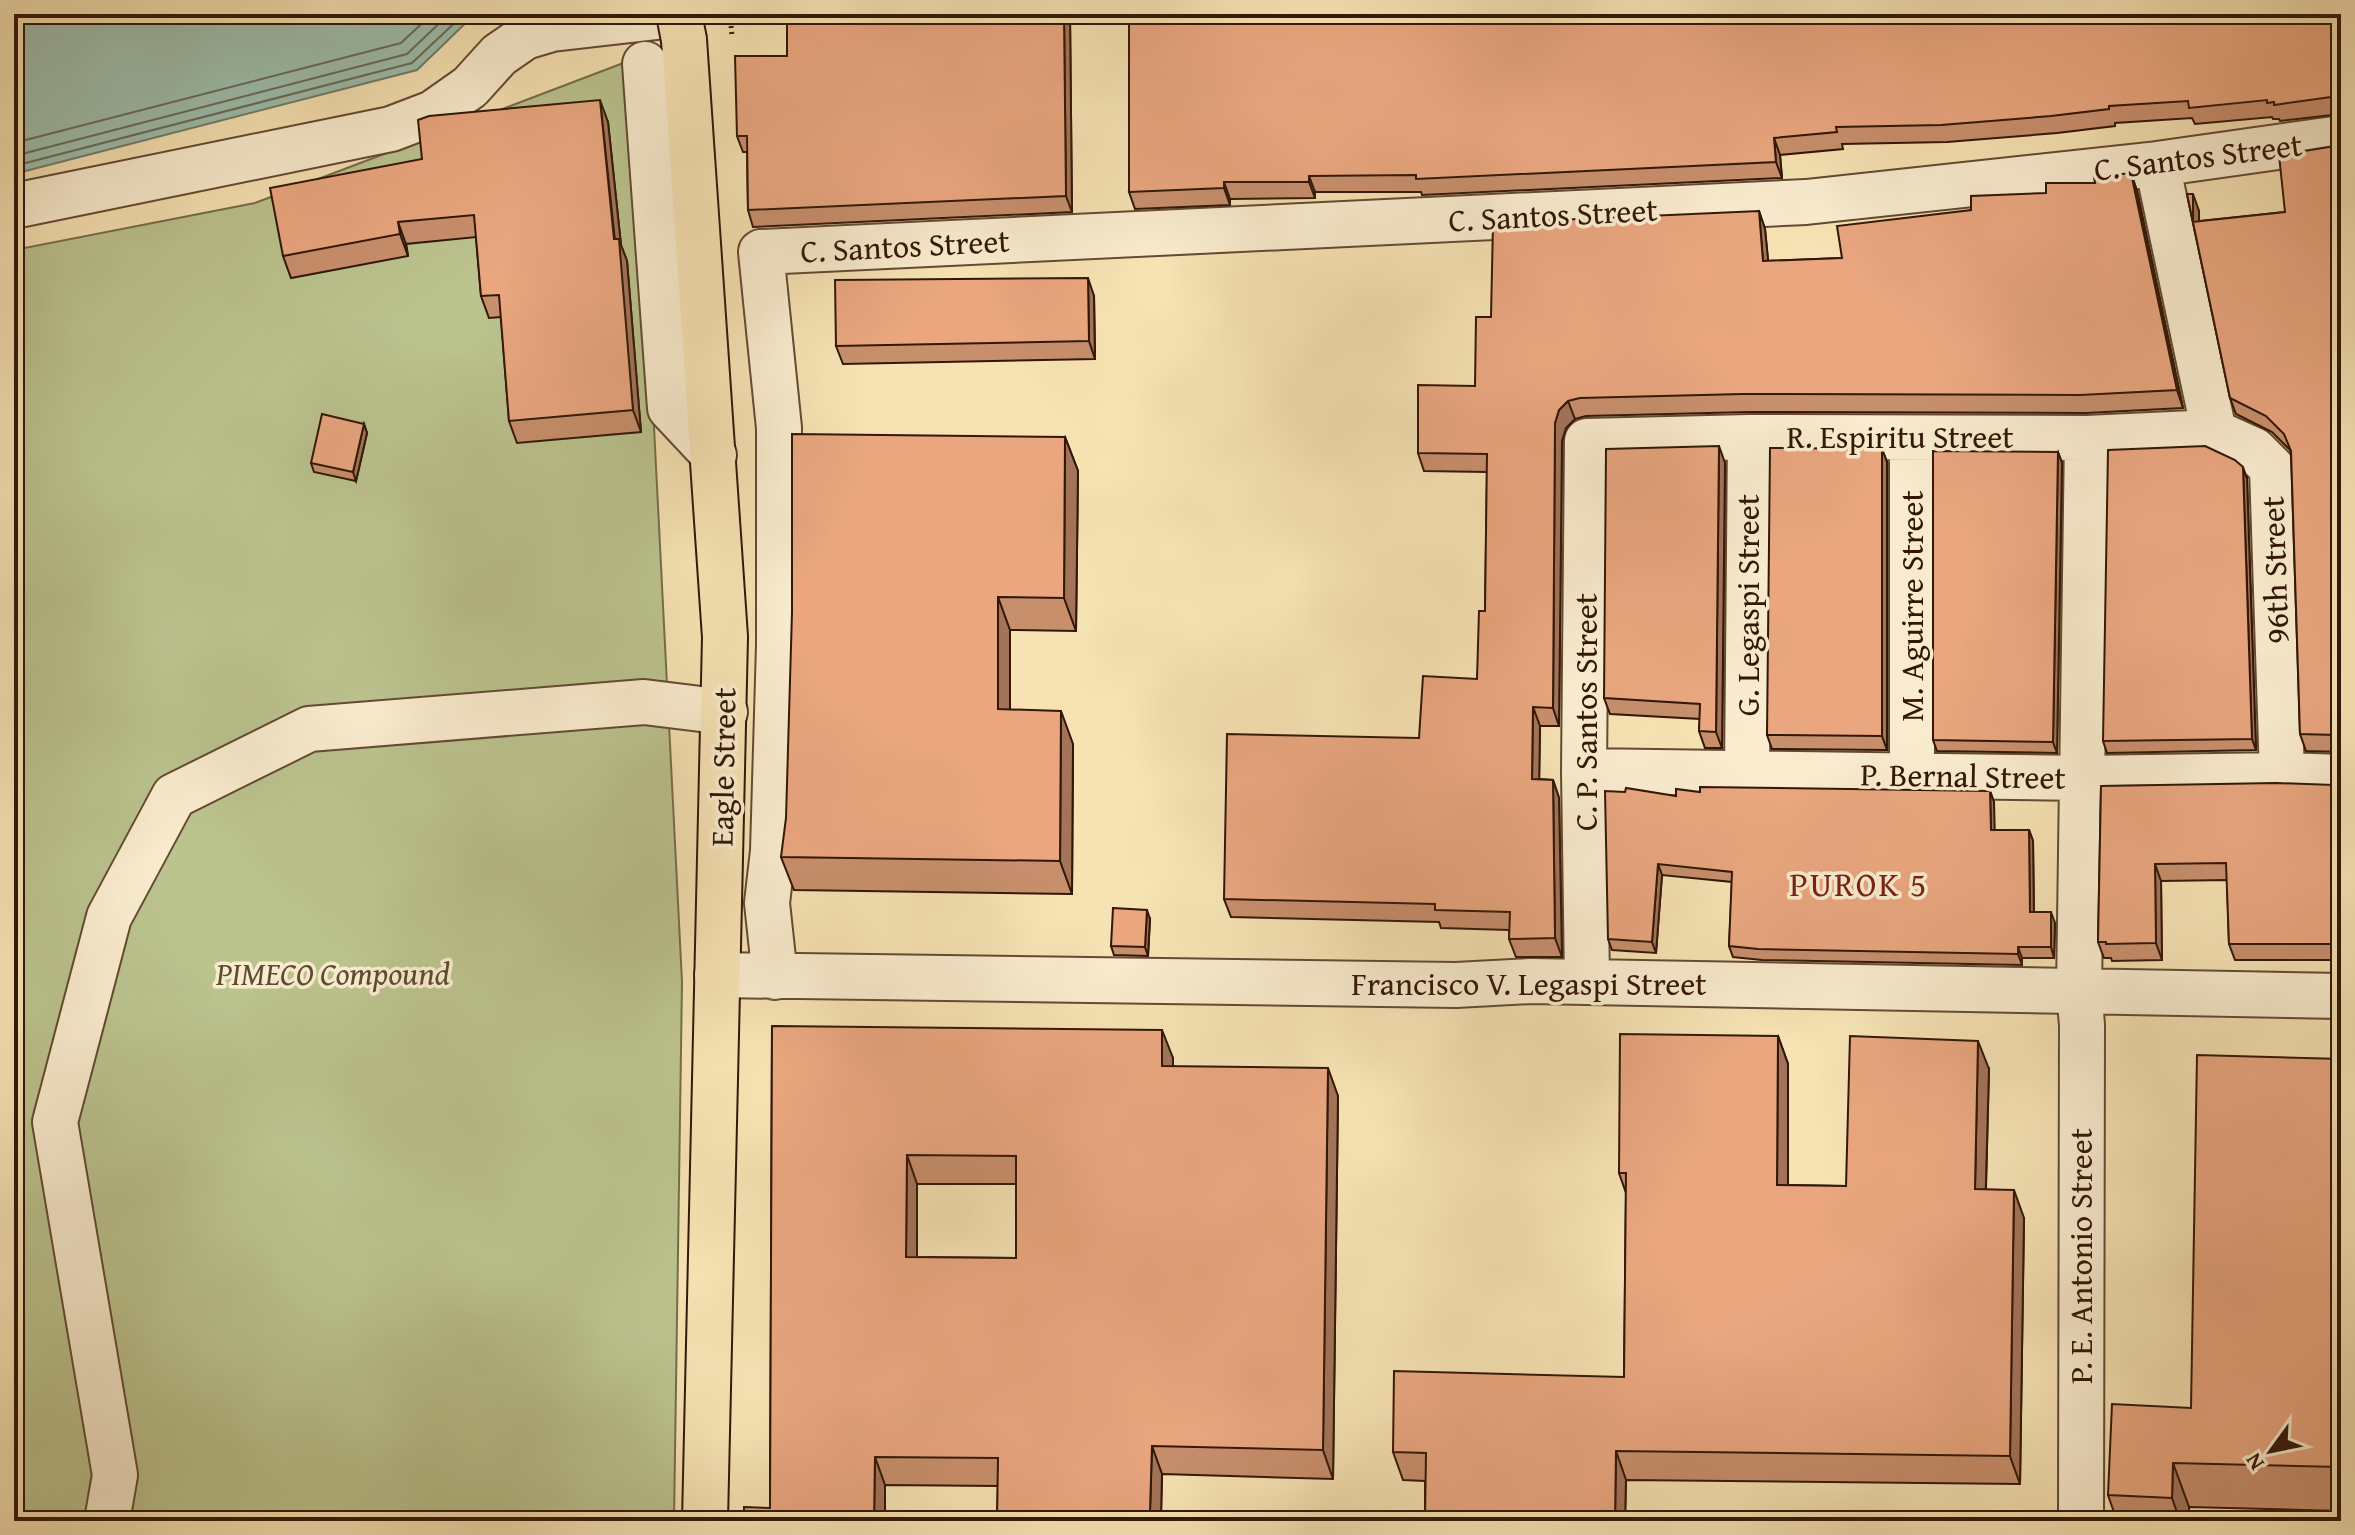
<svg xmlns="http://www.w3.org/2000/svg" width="2355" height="1535" viewBox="0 0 2355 1535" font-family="'Gentium Book Plus',serif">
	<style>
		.green { fill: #bbc38e; stroke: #766d4a; stroke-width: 2 }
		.water { fill: #9dbeac; stroke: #727b6a; stroke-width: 2 }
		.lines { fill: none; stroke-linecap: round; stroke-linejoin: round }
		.shore { stroke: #686a5a; stroke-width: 2 }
		.minor-casing { stroke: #634a32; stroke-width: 48 }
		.major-casing { stroke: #321707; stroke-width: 48 }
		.path { stroke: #321707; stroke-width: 5; stroke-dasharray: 2 4; stroke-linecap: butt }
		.minor { stroke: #f9ecce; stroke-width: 44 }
		.major { stroke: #f6e2b3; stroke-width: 44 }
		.major-bridge-casing { stroke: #321707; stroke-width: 48; stroke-linecap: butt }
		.major-bridge { stroke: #f6e2b3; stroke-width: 44 }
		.wall { fill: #c88f6d; stroke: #321707; stroke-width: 2; fill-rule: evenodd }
		.shaded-wall { fill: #a37459; stroke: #321707; stroke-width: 2 }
		.building { fill: #e9a67f; stroke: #321707; stroke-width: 2; fill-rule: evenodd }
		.labels { text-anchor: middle; stroke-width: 7; stroke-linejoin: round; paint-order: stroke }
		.street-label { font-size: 32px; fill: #321707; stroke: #f9ecce }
		.park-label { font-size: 32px; font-style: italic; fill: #5b4b30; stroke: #f9ecce }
		.neighbourhood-label { font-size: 34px; letter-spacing: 2px; fill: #7a1f14; stroke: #f9ecce }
	</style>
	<rect width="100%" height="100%" fill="#f6e2b3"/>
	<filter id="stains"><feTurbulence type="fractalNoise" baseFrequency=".0025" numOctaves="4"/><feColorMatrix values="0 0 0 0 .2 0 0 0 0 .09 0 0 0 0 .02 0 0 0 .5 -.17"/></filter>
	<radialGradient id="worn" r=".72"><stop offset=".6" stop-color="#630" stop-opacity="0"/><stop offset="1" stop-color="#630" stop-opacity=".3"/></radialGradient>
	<path class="green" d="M626 62 648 308 682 982 674 1521H14V250L255 203Z"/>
	<path class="water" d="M14 14H475L417 70 14 174Z"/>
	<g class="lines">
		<path class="shore" d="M14 143 401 43 432 14
			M14 156 407 54 449 14
			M14 166 412 63 464 14"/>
		<defs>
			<path id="minor" d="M645 64 670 408 714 455
				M2157 164 2214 432
				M14 206 391 129 433 113 470 87 499 55 525 37 552 29 683 14
				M1912 438V775
				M1584 771 2083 778 2282 775 2341 777
				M1747 773 1750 437
				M717 975 1456 985 1531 981 2341 996
				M775 977 767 903 773 851 779 645V428L761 252 1806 202 2157 164 2341 138
				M1587 982 1584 771 1587 441 1750 437 2087 438 2214 432 2254 450 2272 468 2282 775
				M107 1521 115 1475 55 1122 109 917 174 796 309 729 644 702 725 712
				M2081 1521 2082 1025 2079 991 2087 438"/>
			<path id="major" d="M684 40 725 637 705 1521"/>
		</defs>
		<use href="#minor" class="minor-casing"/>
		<use href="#major" class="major-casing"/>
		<path class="path" d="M730 14 732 36"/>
		<use href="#minor" class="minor"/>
		<use href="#major" class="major"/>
		<defs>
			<path id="major-bridge" d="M679 14 684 40"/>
		</defs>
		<use href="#major-bridge" class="major-bridge-casing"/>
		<use href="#major-bridge" class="major-bridge"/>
	</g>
	<path class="wall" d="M1070 14 1072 212 753 227 748 210 747 152H743L737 136 787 56Z
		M2341 14V114L2280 121 2279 119H2273L2272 117 2195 124 2192 118 2115 123V126L2057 133 1947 142 1842 144 1843 149 1780 155 1782 178 1422 195 1421 192H1315V198L1230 199V205L1135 209 1129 192Z
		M608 122 621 245 627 261 641 432 517 443 509 421 501 317 489 318 481 296 476 237 406 244 408 256 291 278 283 256Z
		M2341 145V752L2306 751 2300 734 2291 453 2290 450 2272 432 2236 414 2230 398 2187 194 2199 211V221L2285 212 2338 146Z
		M2131 173 2137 191 2183 408 2086 413 1749 412 1586 416 1575 419 1566 428 1562 441 1559 726H1540L1539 779 1553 780 1559 798 1562 957H1516L1509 939V930L1441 928 1439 922 1231 917 1224 899 1419 738 1477 679 1485 611 1487 472 1424 471 1418 453 1475 386 1491 317 1759 211 1765 229 1768 261 1842 258 1971 210 2095 183Z
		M1094 296 1095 359 843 364 836 346Z
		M364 424 367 433 356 481 314 472 311 463Z
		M1065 437 1078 471 1076 631 1010 630V710L1073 744 1072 894 794 890 781 857Z
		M1882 449 1887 462V750L1772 749 1767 735Z
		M2058 452 2062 463 2057 753 1937 751 1933 740Z
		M1725 463 1722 748H1705L1699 731 1700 719 1610 714 1604 698Z
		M2247 479 2256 750 2107 753 2103 741Z
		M2341 784V960H2235L2229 944 2227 880 2161 881 2162 960 2112 961 2111 958H2104L2098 942 2101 786 2334 785Z
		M1990 791 1994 802V830H2029L2033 841 2034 912 2055 923 2054 958H2022V965L1762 960 1733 957 1729 946 1732 882 1662 875 1656 953 1612 950 1608 939 1676 796 1700 792Z
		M1150 919 1148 956 1114 955 1111 946Z
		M772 1026 1173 1058V1066L1338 1096 1333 1479 1162 1474 1161 1511 1425 1519V1481L1403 1480 1393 1452 1624 1377 1626 1193 1619 1173 1778 1036 1788 1064V1185L1846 1186 1989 1069 1986 1189 2024 1218 2020 1484 1626 1480 1625 1521H997L998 1486 885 1485V1521H744L770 1508ZM917 1184H1016V1258L917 1257Z
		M2341 1059V1511L2189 1507V1521H2117L2108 1495 2191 1408Z"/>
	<path class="shaded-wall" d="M1064 14H1070L1072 212 1066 196Z
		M600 100 608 122 621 245 627 261 641 432 633 410Z
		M1774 138 1780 155 1782 178 1776 162Z
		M2131 173 2137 191 2183 408 2177 390Z
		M1309 176 1315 192V198L1309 182Z
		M1224 182 1230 199V205L1224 188Z
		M2193 194 2199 211V239L2193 222Z
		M1759 211 1765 229 1770 279 1763 261Z
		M398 222 406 244 408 256 400 234Z
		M1088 278 1094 296 1095 359 1089 341Z
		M1568 401 1575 419 1566 428 1562 441 1559 726 1553 708 1555 423 1559 410Z
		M364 424 367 433 356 481 353 472Z
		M1065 437 1078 471 1076 631 1064 598Z
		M1719 446 1725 463 1722 748 1716 732Z
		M1882 449 1887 462V750L1882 736Z
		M2058 452 2062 463 2057 753 2053 742Z
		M2243 467 2247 479 2256 750 2252 739Z
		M998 597 1010 630V743L998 709Z
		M1533 707 1540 726 1539 797 1532 779Z
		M1061 711 1073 744 1072 894 1060 861Z
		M1553 780 1559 798 1562 957 1555 938Z
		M1990 791 1994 802 1995 841 1991 830Z
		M2029 830 2033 841 2034 923 2030 912Z
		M1658 864 1662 875 1656 953 1652 942Z
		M2155 864 2161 881 2162 960 2156 943Z
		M1147 910 1150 919 1148 956 1145 947Z
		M2051 912 2055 923 2054 958 2051 947Z
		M2018 947 2022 958V965L2018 954Z
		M1162 1030 1173 1058V1094L1162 1066Z
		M1778 1036 1788 1064V1213L1777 1185Z
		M1978 1041 1989 1069 1985 1217 1975 1189Z
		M1328 1068 1338 1096 1333 1479 1323 1450Z
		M907 1155 917 1184V1285L906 1257Z
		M2014 1190 2024 1218 2020 1484 2010 1456Z
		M1152 1446 1162 1474 1161 1521 1150 1511Z
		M1616 1451 1626 1480 1625 1521H1615Z
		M875 1457 885 1485V1521H874Z
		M2173 1463 2189 1507V1521H2180L2172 1498Z"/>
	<path class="building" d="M787 14H1064L1066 196 748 210 747 136H737L735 56H787Z
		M1129 14H2341V98L2331 97 2274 105V102L2267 103V100L2189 108 2188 101 2109 106V109L2051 116 1941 125 1836 127 1837 132 1774 138 1776 162 1416 179V175L1309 176V182H1224V188L1129 192Z
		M600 100 614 239H619L633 410 509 421 499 295 481 296 474 215 398 222 400 234 283 256 270 188 422 159 418 120 429 116Z
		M2341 145V737L2336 735 2300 734 2291 451 2284 434 2266 416 2230 398 2187 194H2193V222L2285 212 2279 155Z
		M2131 173 2177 390 2080 395 1743 394 1580 398 1568 401 1559 410 1555 423 1553 708 1533 707 1532 779 1553 780 1555 938 1509 939 1510 912 1435 910V904L1224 899 1227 734 1419 738 1423 676 1477 679 1479 611H1485L1487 454 1418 453V385L1475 386 1476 317H1491L1493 223 1759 211 1763 261 1842 258 1837 226 1971 210V196L2046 193V183H2095L2094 177Z
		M1088 278 1089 341 836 346 835 280Z
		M322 414 364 424 353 472 311 463Z
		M792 434 1065 437 1064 598 998 597V709L1061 711 1060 861 781 857 786 818 792 612Z
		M1719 446 1716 732 1699 731 1700 704 1604 698 1606 449Z
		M2205 446 2235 460 2243 467 2252 739 2103 741 2108 450Z
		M1770 448 1882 449V736L1767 735Z
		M1933 451 2058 452 2053 742 1933 740Z
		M2276 783 2334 785 2341 784V944H2229L2226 863 2155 864 2156 943 2106 944V942H2098L2101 786Z
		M1700 787 1990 791 1991 830H2029L2030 912H2051V947H2018V954L1758 949 1729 946 1732 872 1658 864 1652 942 1608 939 1605 791 1625 792 1626 788 1676 796V789L1700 792Z
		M1113 908 1147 910 1145 947 1111 946Z
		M772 1026 1162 1030V1066L1328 1068 1323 1450 1152 1446 1150 1511 1425 1519 1426 1453 1393 1452 1394 1371 1624 1377 1626 1173H1619L1620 1034 1778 1036 1777 1185 1846 1186 1850 1036 1978 1041 1975 1189 2014 1190 2010 1456 1616 1451 1615 1521H997L998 1458 875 1457 874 1521H744V1507L770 1508ZM907 1155 1016 1156V1258L906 1257Z
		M2197 1055 2341 1059V1467L2173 1463 2172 1498 2108 1495 2112 1404 2191 1408Z"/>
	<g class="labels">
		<g class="street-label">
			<text transform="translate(2198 157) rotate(-7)" y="11">C. Santos Street</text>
			<text transform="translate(1553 215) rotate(-3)" y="11">C. Santos Street</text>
			<text transform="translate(905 246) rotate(-3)" y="11">C. Santos Street</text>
			<text x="1900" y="448">R. Espiritu Street</text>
			<text transform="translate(2275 570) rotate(-92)" y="11">96th Street</text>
			<text transform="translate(1748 605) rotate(-90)" y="11">G. Legaspi Street</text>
			<text transform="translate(1912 606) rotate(-90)" y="11">M. Aguirre Street</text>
			<text transform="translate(1586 712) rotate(-90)" y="11">C. P. Santos Street</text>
			<text transform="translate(723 767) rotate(-89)" y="11">Eagle Street</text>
			<text transform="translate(1963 776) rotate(1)" y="11">P. Bernal Street</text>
			<text x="1529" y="995">Francisco V. Legaspi Street</text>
			<text transform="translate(2081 1256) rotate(-90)" y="11">P. E. Antonio Street</text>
		</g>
		<g class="park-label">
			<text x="333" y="985">PIMECO Compound</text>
		</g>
		<g class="neighbourhood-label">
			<text x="1859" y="896">PUROK 5</text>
		</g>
	</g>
	<rect width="2355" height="1535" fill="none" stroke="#f6e2b3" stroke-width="48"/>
	<rect x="16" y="16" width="2323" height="1503" fill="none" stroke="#321707" stroke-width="4"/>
	<rect x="24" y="24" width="2307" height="1487" fill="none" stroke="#321707" stroke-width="2"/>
	<g transform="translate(2271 1451) rotate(237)" stroke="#f9ecce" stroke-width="6" paint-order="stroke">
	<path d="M0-6L14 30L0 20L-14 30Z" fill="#321707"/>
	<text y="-12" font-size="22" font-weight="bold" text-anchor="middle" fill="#321707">N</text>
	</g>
	<rect width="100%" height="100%" filter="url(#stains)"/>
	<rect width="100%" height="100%" fill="url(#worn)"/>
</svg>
